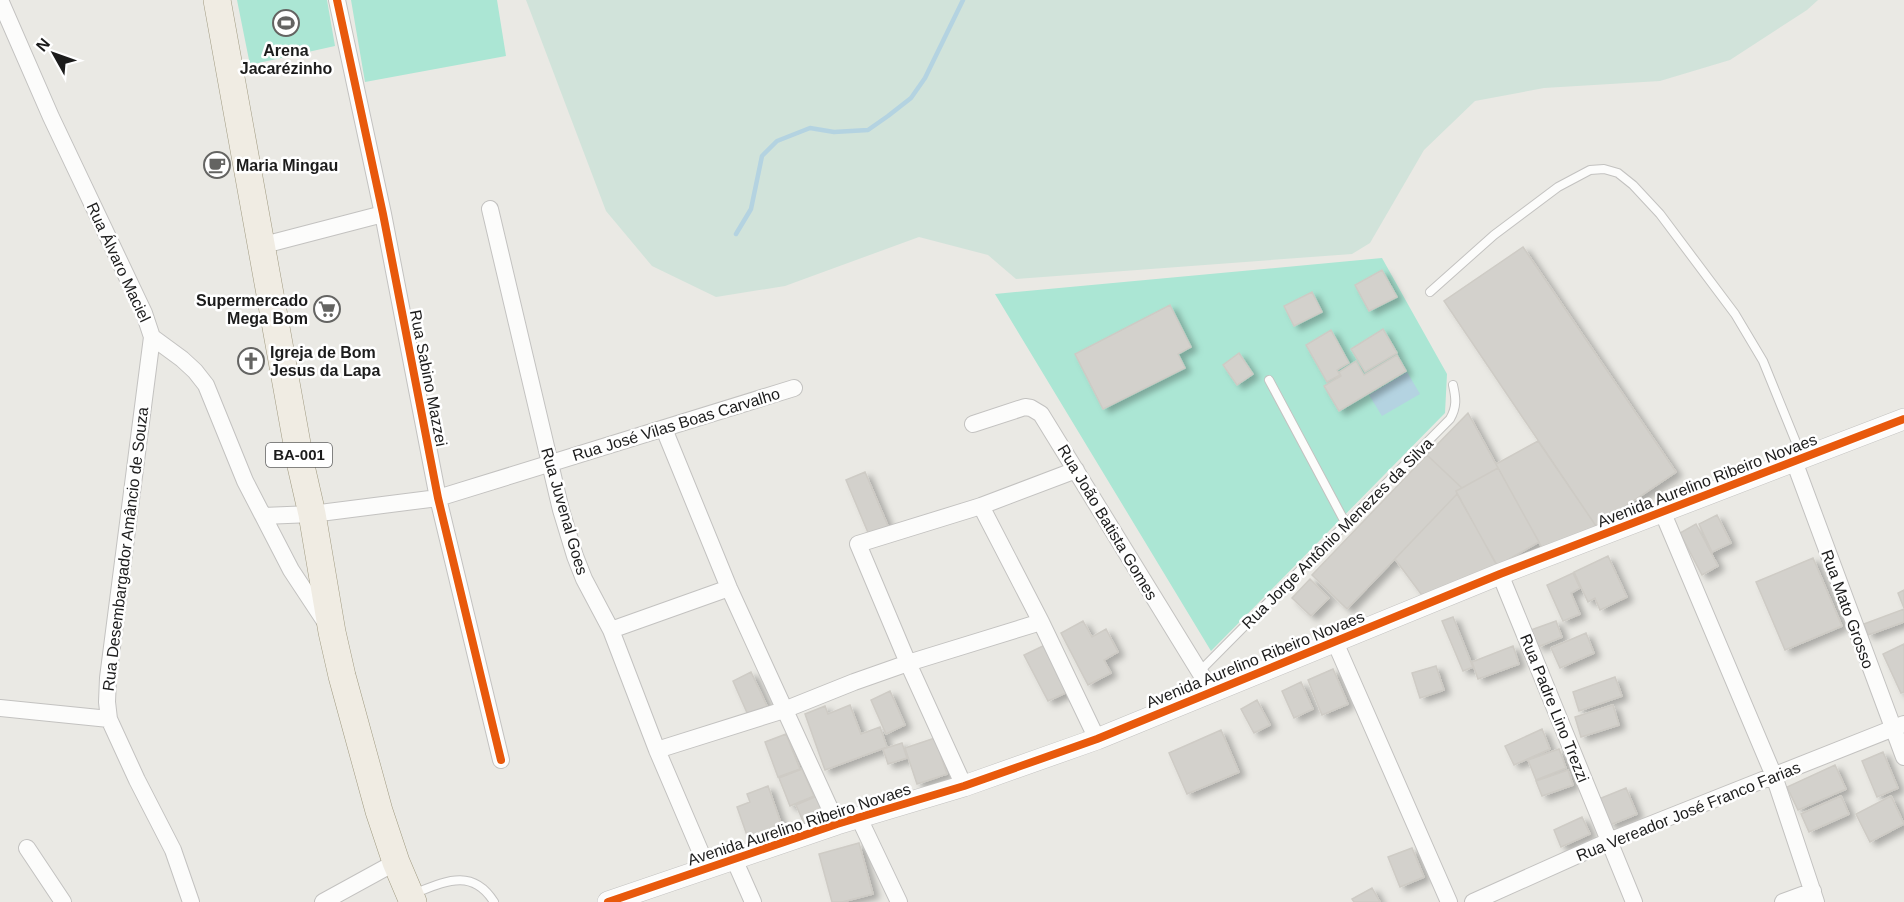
<svg xmlns="http://www.w3.org/2000/svg" width="1904" height="902" viewBox="0 0 1904 902" font-family="Helvetica,sans-serif">
	<style>
		.wetland { fill: #d1e3da }
		.pitch { fill: #abe6d4 }
		.water { fill: #b4d3e1 }
		.lines { fill: none; stroke-linecap: round; stroke-linejoin: round }
		.stream { stroke: #b4d3e1; stroke-width: 4.5 }
		.building { fill: #d3d1cc; stroke: #cecbc5; stroke-width: 1.5; filter: url(#shadow) }
		.service-casing { stroke: #c3c2c0; stroke-width: 10 }
		.minor-casing { stroke: #c3c2c0; stroke-width: 18 }
		.tertiary-casing { stroke: #c3c2c0; stroke-width: 22 }
		.primary-casing { stroke: #a09a81; stroke-width: 28 }
		.service { stroke: #fcfcfb; stroke-width: 8 }
		.minor { stroke: #fcfcfb; stroke-width: 16 }
		.tertiary { stroke: #fcfcfb; stroke-width: 21 }
		.primary { stroke: #f0ece3; stroke-width: 27 }
		.cycleway-casing { stroke: #fff; stroke-width: 11 }
		.cycleway { stroke: #e8590c; stroke-width: 8 }
		.labels { text-anchor: middle; stroke-width: 5; stroke-linejoin: round; paint-order: stroke }
		.shield { fill: #fff; stroke: #606060; stroke-width: 1.5 }
		.shield-label { font-size: 15px; font-weight: bold; fill: #1c1c1c }
		.poi-label { font-size: 16px; font-weight: bold; fill: #1c1c1c; stroke: #fff; text-anchor: start }
		.street-label { font-size: 16px; fill: #1c1c1c; stroke: #fff }
	</style>
	<defs>
		<filter id="shadow"><feDropShadow dx="6" dy="4" stdDeviation="3" flood-color="#0004"/></filter>
	</defs>
	<rect width="100%" height="100%" fill="#eae9e4"/>
	<path class="wetland" d="M526 0H1818L1807 10 1730 60 1660 81 1544 88 1475 101 1424 150 1370 243 1352 254 1016 279 988 255 919 237 785 286 716 297 652 266 606 211Z"/>
	<path class="pitch" d="M237 0H327L335 46 250 65Z
		M351 0H497L506 56 365 82Z
		M1382 258 1447 374 1445 413 1211 651 995 294Z"/>
	<path class="water" d="M1407 372 1420 394 1382 416 1369 395Z"/>
	<g class="lines">
		<path class="stream" d="M736 234 751 209 762 156 777 141 810 128 834 132 868 130 888 116 911 98 925 78 963 0"/>
	</g>
	<path class="building" d="M1523 247 1676 472 1596 526 1444 301Z
		M1382 270 1397 297 1369 311 1355 285Z
		M1312 292 1322 312 1294 326 1284 306Z
		M1170 305 1191 347 1178 354 1185 368 1103 409 1075 354Z
		M1383 329 1397 353 1365 372 1351 349Z
		M1331 330 1349 363 1337 370 1340 375 1327 382 1306 345Z
		M1239 353 1253 374 1237 385 1223 365Z
		M1397 355 1406 371 1339 411 1324 386 1341 376 1339 372 1356 361 1364 375Z
		M1468 413 1498 468 1462 488 1427 455Z
		M1538 441 1596 526 1546 555 1496 464Z
		M1427 455 1462 488 1456 491 1457 494 1347 609 1312 575Z
		M1498 468 1539 542 1497 566 1456 491Z
		M865 472 888 526 869 535 846 480Z
		M1457 494 1501 572 1446 594H1421L1395 559Z
		M1717 515 1731 543 1712 552 1699 524Z
		M1696 524 1718 566 1702 575 1680 533Z
		M1608 556 1627 597 1600 610 1595 598 1588 602 1574 572Z
		M1813 558 1842 626 1785 650 1756 582Z
		M1573 573 1580 588 1571 593 1580 614 1563 621 1547 585Z
		M1310 579 1329 598 1311 616 1292 598Z
		M1904 590V608L1898 593Z
		M1904 609V622L1868 635 1864 624Z
		M1453 617 1473 667 1463 671 1442 621Z
		M1083 621 1092 637 1106 629 1118 652 1104 660 1111 673 1088 685 1061 633Z
		M1556 621 1562 637 1538 647 1531 630Z
		M1586 633 1594 653 1560 668 1551 648Z
		M1047 644 1070 691 1048 701 1024 655Z
		M1904 644V692L1901 693 1883 654Z
		M1513 646 1519 664 1478 679 1472 662Z
		M1436 666 1444 690 1420 698 1412 673Z
		M1333 669 1348 704 1322 715 1308 680Z
		M751 672 767 706 748 715 733 681Z
		M1615 677 1622 696 1579 711 1573 692Z
		M1301 682 1313 709 1294 718 1282 691Z
		M890 691 905 725 886 734 871 700Z
		M1257 700 1270 725 1254 733 1241 709Z
		M850 705 861 734 880 727 887 747 825 770 805 714 825 706 828 714Z
		M1613 705 1619 725 1581 737 1575 717Z
		M1542 729 1550 749 1514 765 1505 746Z
		M1221 730 1239 772 1187 794 1169 753Z
		M786 734 800 769 778 777 765 742Z
		M935 738 947 774 917 784 905 748Z
		M902 743 907 758 888 764 883 749Z
		M1559 749 1566 768 1536 780 1528 760Z
		M1883 752 1898 788 1877 797 1862 761Z
		M1835 765 1846 789 1798 810 1787 787Z
		M802 769 814 796 790 806 779 778Z
		M1568 770 1573 785 1542 796 1536 781Z
		M768 786 783 829 749 841 737 807 750 802 747 794Z
		M1626 788 1637 814 1610 825 1599 799Z
		M817 796 827 820 806 828 796 805Z
		M1841 796 1849 814 1809 832 1801 814Z
		M1891 796 1904 824 1870 842 1856 814Z
		M1582 817 1590 834 1561 847 1554 830Z
		M859 843 873 894 842 902H832L819 854Z
		M1412 848 1424 877 1400 887 1388 857Z
		M1372 888 1380 902H1354L1352 899Z"/>
	<g class="lines">
		<defs>
			<path id="service" d="M1430 292 1494 235 1558 187 1590 170 1604 169 1618 173 1633 185 1660 214 1735 314 1763 361 1802 457
				M1269 380 1346 524
				M1200 671 1450 419C1457 407 1456 398 1453 385
				M413 894C444 882 472 867 494 902"/>
			<path id="minor" d="M0 0 51 117 144 313 152 337 182 359 195 371 206 385 245 481 291 570 326 623
				M337 0 383 214 438 498 501 760
				M490 209 561 510 575 556 584 579 611 630 657 750 707 867
				M260 246 383 214
				M152 337 108 678 107 702 109 719 137 780 173 850 191 902
				M973 424 1025 407 1031 408 1041 414 1212 692
				M664 429 729 588 837 824
				M1794 461 1904 757
				M981 506 1041 622 1097 739
				M1662 511 1774 776 1816 902
				M263 516 312 514 438 498 794 388
				M1500 574 1634 902
				M611 630 729 588
				M1335 642 1449 902
				M0 708 109 719
				M657 750 784 710 854 682 908 663 1041 622
				M964 786 908 663 858 544 981 506 1076 470
				M859 818 899 902
				M27 848 63 902
				M734 859 753 902
				M323 902 396 862
				M1473 902 1609 841 1904 724
				M1783 902 1813 891"/>
			<path id="tertiary" d="M608 902 837 824 964 786 1097 739 1500 574 1904 419"/>
			<path id="primary" d="M217 0 301 466 312 514 332 632 342 676 379 811 396 862 413 902"/>
		</defs>
		<use href="#service" class="service-casing"/>
		<use href="#minor" class="minor-casing"/>
		<use href="#tertiary" class="tertiary-casing"/>
		<use href="#primary" class="primary-casing"/>
		<use href="#service" class="service"/>
		<use href="#minor" class="minor"/>
		<use href="#tertiary" class="tertiary"/>
		<use href="#primary" class="primary"/>
		<defs>
			<path id="cycleway" d="M337 0 383 214 438 498 501 760
				M608 902 837 824 964 786 1097 739 1500 574 1904 419"/>
		</defs>
		<use href="#cycleway" class="cycleway-casing"/>
		<use href="#cycleway" class="cycleway"/>
	</g>
	<defs>
		<symbol id="stadium-ring" viewBox="-11 -11 22 22"><circle r="9.5" fill="#fff" stroke="#646462" stroke-width="1.5"/><path d="M0-5a6.5 5 0 1 0 0 10a6.5 5 0 1 0 0-10ZM-3.5-1.8h7v3.6h-7Z" fill="#646462"/></symbol>
		<symbol id="cafe-ring" viewBox="-11 -11 22 22"><circle r="9.5" fill="#fff" stroke="#646462" stroke-width="1.5"/><path d="M-5.5-4.5H6V0H3Q3 3.5 0 3.5H-2.5Q-5.5 3.5-5.5 0ZM3-3.2v2h1.7v-2ZM-6 4.5H4V6H-6Z" fill="#646462"/></symbol>
		<symbol id="supermarket-ring" viewBox="-11 -11 22 22"><circle r="9.5" fill="#fff" stroke="#646462" stroke-width="1.5"/><path d="M-6-5.5h2.5l.6 2H6L4.5 2H-2.5L-4.4-4H-6ZM-1.5 3.2a1.3 1.3 0 1 0 .1 0ZM3 3.2a1.3 1.3 0 1 0 .1 0Z" fill="#646462"/></symbol>
		<symbol id="church-ring" viewBox="-11 -11 22 22"><circle r="9.5" fill="#fff" stroke="#646462" stroke-width="1.5"/><path d="M-1.2-6h2.4v3.5h3.3v2.4h-3.3V6h-2.4V-.1h-3.3v-2.4h3.3Z" fill="#646462"/></symbol>
	</defs>
	<g fill-rule="evenodd">
		<use href="#stadium-ring" x="271" y="8" width="30" height="30"/>
		<use href="#cafe-ring" x="202" y="150" width="30" height="30"/>
		<use href="#supermarket-ring" x="312" y="294" width="30" height="30"/>
		<use href="#church-ring" x="236" y="346" width="30" height="30"/>
	</g>
	<g class="labels">
		<rect class="shield" x="266" y="443" width="66" height="24" rx="4.5"/>
		<g class="shield-label">
			<text x="299" y="460">BA-001</text>
		</g>
		<g class="poi-label">
			<text x="286" y="56" text-anchor="middle">Arena<tspan x="286" dy="18">Jacarézinho</tspan></text>
			<text x="236" y="171">Maria Mingau</text>
			<text x="308" y="306" text-anchor="end">Supermercado<tspan x="308" dy="18">Mega Bom</tspan></text>
			<text x="270" y="358">Igreja de Bom<tspan x="270" dy="18">Jesus da Lapa</tspan></text>
		</g>
		<g class="street-label">
			<text transform="translate(119 262) rotate(65)" y="6">Rua Álvaro Maciel</text>
			<text transform="translate(429 378) rotate(79)" y="6">Rua Sabino Mazzei</text>
			<text transform="translate(676 424) rotate(-17)" y="6">Rua José Vilas Boas Carvalho</text>
			<text transform="translate(1707 480) rotate(-21)" y="6">Avenida Aurelino Ribeiro Novaes</text>
			<text transform="translate(565 511) rotate(74)" y="6">Rua Juvenal Goes</text>
			<text transform="translate(1108 522) rotate(59)" y="6">Rua João Batista Gomes</text>
			<text transform="translate(1337 533) rotate(-45)" y="6">Rua Jorge Antônio Menezes da Silva</text>
			<text transform="translate(125 549) rotate(-83)" y="6">Rua Desembargador Amâncio de Souza</text>
			<text transform="translate(1848 609) rotate(70)" y="6">Rua Mato Grosso</text>
			<text transform="translate(1255 659) rotate(-22)" y="6">Avenida Aurelino Ribeiro Novaes</text>
			<text transform="translate(1555 708) rotate(68)" y="6">Rua Padre Lino Trezzi</text>
			<text transform="translate(1688 811) rotate(-22)" y="6">Rua Vereador José Franco Farias</text>
			<text transform="translate(799 824) rotate(-18)" y="6">Avenida Aurelino Ribeiro Novaes</text>
		</g>
	</g>
	<g transform="translate(54 54) rotate(310)" stroke="#ffffff" stroke-width="4.5" paint-order="stroke">
	<path d="M0-4.5L10 22L0 15L-10 22Z" fill="#1c1c1c"/>
	<text y="-9" font-size="16" font-weight="bold" text-anchor="middle" fill="#1c1c1c">N</text>
	</g>
</svg>
